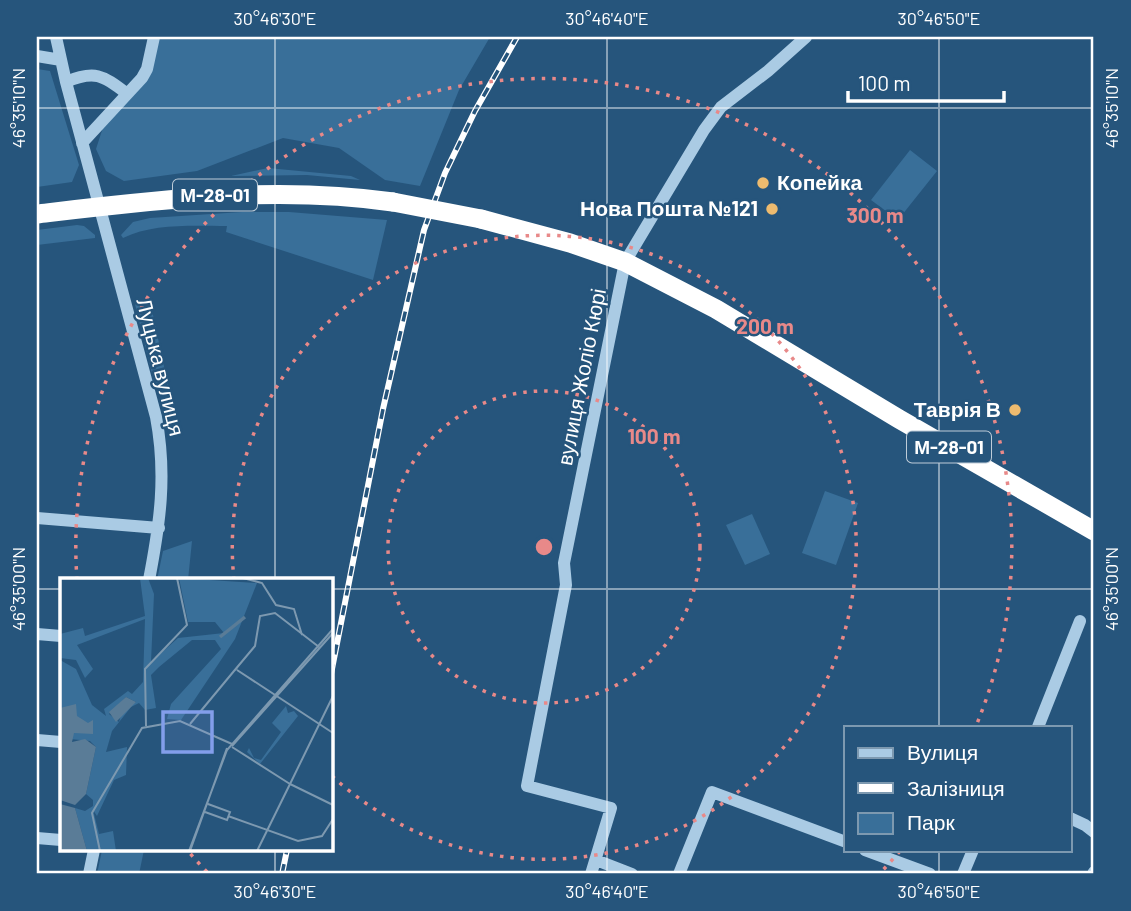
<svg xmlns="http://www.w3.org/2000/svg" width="1131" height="911" viewBox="0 0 1131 911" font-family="Barlow,sans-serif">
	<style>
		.green { fill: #396f99 }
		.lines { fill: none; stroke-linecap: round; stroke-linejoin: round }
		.minor { stroke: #aacbe4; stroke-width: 12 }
		.highway { stroke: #fff; stroke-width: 19 }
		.rail-casing { stroke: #fff; stroke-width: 6 }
		.rail { stroke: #26557c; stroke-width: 3.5; stroke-dasharray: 10; stroke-linecap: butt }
		.highway-bridge { stroke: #fff; stroke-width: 19 }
		.ticks { fill: none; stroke: #fff; stroke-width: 2; stroke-opacity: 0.45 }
		.ring { fill: none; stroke: #e88989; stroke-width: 3.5; stroke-dasharray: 3.5 7 }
		.poi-dot { fill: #edbb6f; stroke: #26557c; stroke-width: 2.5 }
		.labels { text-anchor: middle; stroke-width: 5; stroke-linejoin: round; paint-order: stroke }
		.shield { fill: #26557c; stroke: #beccd8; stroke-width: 2 }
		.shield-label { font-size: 19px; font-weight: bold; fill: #fff }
		.poi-label { font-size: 21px; font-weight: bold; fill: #fff; stroke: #26557c; text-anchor: end }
		.street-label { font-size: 21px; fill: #fff; stroke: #26557c }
		.inset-river { fill: none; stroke: #5a7c97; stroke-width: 3.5 }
		.inset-road { fill: none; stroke: #7d99b0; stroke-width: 2 }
		.view { fill: #839eea; fill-opacity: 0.15; stroke: #839eea; stroke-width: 3.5 }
		.inset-edge { fill: none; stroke: #fff; stroke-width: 3.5 }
		.centre { fill: #e88989; stroke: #26557c; stroke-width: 3.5 }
		.ring-label { font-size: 21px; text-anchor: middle; font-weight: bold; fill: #e88989; stroke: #26557c; stroke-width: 5; stroke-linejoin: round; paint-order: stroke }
		.neatline { fill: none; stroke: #fff; stroke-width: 2.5 }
		.ticks-label { font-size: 18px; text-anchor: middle; fill: #fff }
	</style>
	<rect width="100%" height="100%" fill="#26557c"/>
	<path class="green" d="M154 37H490L459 90 420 186 385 180 339 148 283 138 197 171 124 181 106 171 96 149 108 112 142 78Z
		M37 69 50 71 79 165 72 182 37 187Z
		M910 150 937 171 898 220 871 200Z
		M268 168 351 176 360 180 307 175 231 176Z
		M242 212H289L387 220 373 280 226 232 227 226C194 226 153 223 123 238L121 235 133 222 150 218Z
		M77 225 84 226 95 235V238L37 245V230Z
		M150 301 168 385 170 407 155 386 135 304Z
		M825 491 858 503 836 565 802 553Z
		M752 514 770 554 745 565 726 525Z
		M192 541 188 580H157L163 551Z
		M102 850H144L139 874H97Z"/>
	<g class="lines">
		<path class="minor" d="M56 37 66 82 156 417C167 475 160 523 149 580
			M37 56 61 60
			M66 82C94 70 103 75 126 93
			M82 143 142 78 147 69 154 37
			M37 518 159 528
			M37 634 61 636
			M1038 727 1080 621
			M37 740 61 742
			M1070 818 1085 825 1094 832
			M37 838 61 840
			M865 850 930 874
			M596 860 632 874
			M89 874 94 850
			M591 874 611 808 527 786 566 585 564 563 625 262 704 130 721 107 768 71 806 37
			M679 874 712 792 846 842
			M963 874 973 850
			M1093 874 1094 872"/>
		<path class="highway" d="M37 214C156 200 274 185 393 202
			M481 219 570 243 625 262 716 309 899 419 1094 531"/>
		<defs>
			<path id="rail" d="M331 674 383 409 424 230 445 173 475 111 517 37
				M282 874 287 850"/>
		</defs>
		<use href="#rail" class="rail-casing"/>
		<use href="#rail" class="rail"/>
		<path class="highway-bridge" d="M393 202 481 219"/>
	</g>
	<path class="ticks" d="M275 37V580M607 37V874M939 37V727M37 108H1094M37 589H61M331 589H1094M275 850V874M939 850V874"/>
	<g class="ring">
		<circle cx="544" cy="547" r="156"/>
		<path d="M234 580A312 312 0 1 1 331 775"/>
		<path d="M900 851A468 468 0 0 1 881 872M207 872A468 468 0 0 1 188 851M77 580A468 468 0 1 1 976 726"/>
	</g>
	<g class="poi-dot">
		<circle cx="763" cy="183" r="7"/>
		<circle cx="772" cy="209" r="7"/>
		<circle cx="1015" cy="410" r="7"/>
	</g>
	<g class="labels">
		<g class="shield">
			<rect x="173" y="179.5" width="84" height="31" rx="5"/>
			<rect x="907" y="431.5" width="84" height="31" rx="5"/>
		</g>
		<g class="shield-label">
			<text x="215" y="202">М-28-01</text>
			<text x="949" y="454">М-28-01</text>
		</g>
		<g class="poi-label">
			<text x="777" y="190" text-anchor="start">Копейка</text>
			<text x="758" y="216">Нова Пошта №121</text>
			<text x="1001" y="417">Таврія В</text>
		</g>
		<g class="street-label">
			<text transform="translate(160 367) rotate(76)" y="7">Луцька вулиця</text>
			<text transform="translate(582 377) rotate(-79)" y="7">вулиця Жоліо Кюрі</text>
		</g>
	</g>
	<g transform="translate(60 578)">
		<rect width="273" height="273" fill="#26557c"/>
		<path d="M80 0H88L94 16 91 84 118 60 164 55 155 44H128L119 0 197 5 175 61 121 142 107 141 111 126 161 71 155 62H132L99 89 91 97 96 130 85 132 79 125 71 129 52 153 46 174 67 169 66 197 54 202 37 238 33 232 39 256 53 253 56 273H27L15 230 25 233 33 228V222L26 216 36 169 30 163 0 160V82L16 91 32 127 46 138 44 131 68 113 72 116 83 104 85 41 17 67 33 91 25 100 16 82 0 80V56L23 50 25 58 85 38ZM66 119 76 124 62 133 59 144 49 136ZM226 128 228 135 234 133 238 138 200 186 187 174 189 170 194 180 201 182 221 154 212 145Z" fill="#396f99" fill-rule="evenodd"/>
		<path d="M66 119 76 124 56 144 49 134ZM16 126 17 138 28 145 33 142V156L14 155 12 164 25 161 36 169 26 216 15 227 0 222V130ZM0 226 15 230 27 273H0Z" fill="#5a7c97"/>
		<path class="inset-river" d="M160 59 185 39"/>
		<path class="inset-road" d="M183 0 202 5 216 27 234 31 242 57M177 90 174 93 195 68 200 38 215 35 259 69M177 92 273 155M273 118 230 206 273 227M130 146 174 93M86 148 85 91 127 47 117 0M172 168 273 55M172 169 230 206 197 273M145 234 167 242 170 234 148 226M168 238 238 263 262 258 273 241M40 273 32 235 82 150 120 143 172 166M129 273 167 172 273 51M130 273 167 170"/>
		<path class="view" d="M103 134H152V174H103Z"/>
		<rect width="273" height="273" class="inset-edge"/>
	</g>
	<circle cx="544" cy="547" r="10" class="centre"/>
	<g class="ring-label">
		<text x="875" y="223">300 m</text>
		<text x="765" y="334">200 m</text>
		<text x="654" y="444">100 m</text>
	</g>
	<rect width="1131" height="911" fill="none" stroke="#26557c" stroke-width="77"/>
	<rect x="844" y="726" width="228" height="126" fill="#26557c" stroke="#7d99b0" stroke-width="2"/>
	<rect x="858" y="748" width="35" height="10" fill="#aacbe4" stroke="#7d99b0" stroke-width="2"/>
	<text x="907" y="760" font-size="21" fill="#ffffff">Вулиця</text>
	<rect x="858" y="783" width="35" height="10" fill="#ffffff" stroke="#7d99b0" stroke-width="2"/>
	<text x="907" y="796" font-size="21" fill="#ffffff">Залізниця</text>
	<rect x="858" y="813" width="35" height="21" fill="#396f99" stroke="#7d99b0" stroke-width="2"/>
	<text x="907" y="830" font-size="21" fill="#ffffff">Парк</text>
	<path d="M848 91v10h156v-10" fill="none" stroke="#ffffff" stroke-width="3.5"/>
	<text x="858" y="91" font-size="21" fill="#ffffff" stroke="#26557c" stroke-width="5" paint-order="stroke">100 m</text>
	<rect x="38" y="38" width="1054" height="834" class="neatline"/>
	<g class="ticks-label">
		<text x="275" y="25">30°46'30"E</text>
		<text x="607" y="25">30°46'40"E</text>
		<text x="939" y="25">30°46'50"E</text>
		<text transform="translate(19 108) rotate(-90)" y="6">46°35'10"N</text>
		<text transform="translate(1112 108) rotate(-90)" y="6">46°35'10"N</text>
		<text transform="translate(19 589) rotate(-90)" y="6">46°35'00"N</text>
		<text transform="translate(1112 589) rotate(-90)" y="6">46°35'00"N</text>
		<text x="275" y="898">30°46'30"E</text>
		<text x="607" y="898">30°46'40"E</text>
		<text x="939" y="898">30°46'50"E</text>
	</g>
</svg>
